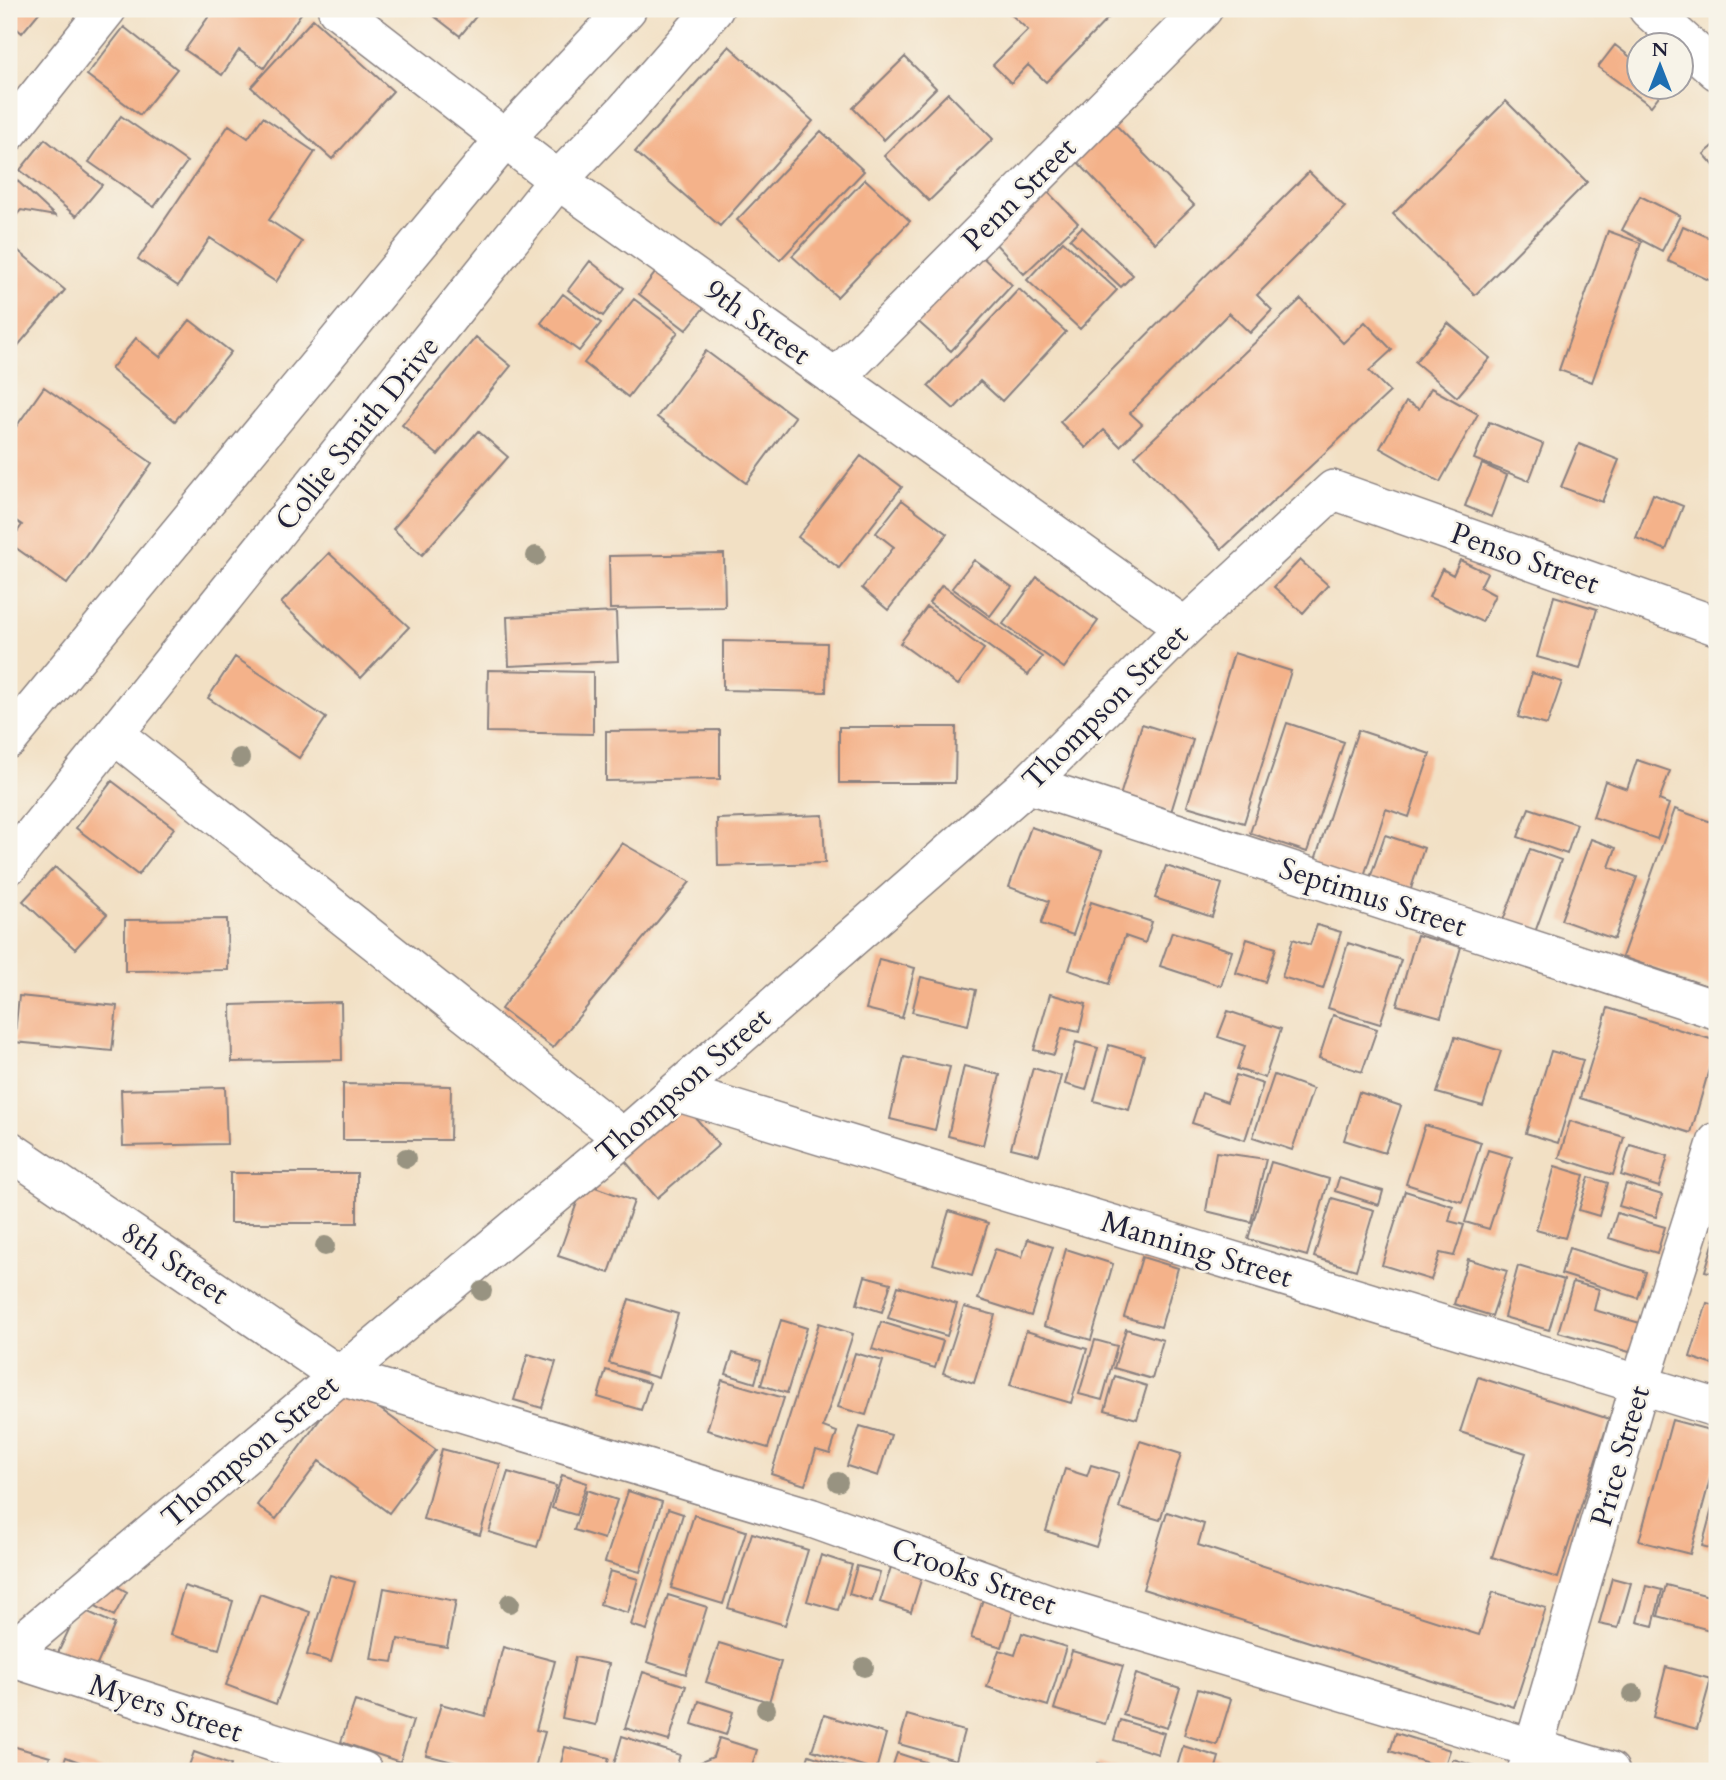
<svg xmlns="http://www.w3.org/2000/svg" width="1726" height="1780" viewBox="0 0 1726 1780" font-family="Cardo,serif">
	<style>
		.building { fill: #f4b28a }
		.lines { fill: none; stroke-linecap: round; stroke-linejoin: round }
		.street-casing { stroke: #8a8180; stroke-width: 41 }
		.secondary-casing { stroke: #8a8180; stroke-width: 41 }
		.street { stroke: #fff; stroke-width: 38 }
		.secondary { stroke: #fff; stroke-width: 38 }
		.tree { fill: #989381 }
		.labels { text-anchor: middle; stroke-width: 5; stroke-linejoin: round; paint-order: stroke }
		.street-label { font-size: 30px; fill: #22223b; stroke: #f7f3e8 }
	</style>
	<rect width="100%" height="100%" fill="#f7f3e8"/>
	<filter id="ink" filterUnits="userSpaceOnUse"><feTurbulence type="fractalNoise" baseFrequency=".0143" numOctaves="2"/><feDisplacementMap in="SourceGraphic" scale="14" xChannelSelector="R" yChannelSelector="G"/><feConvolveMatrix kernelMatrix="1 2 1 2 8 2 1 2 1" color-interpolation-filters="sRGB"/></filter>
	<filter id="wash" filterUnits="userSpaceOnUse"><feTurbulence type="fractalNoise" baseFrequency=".00686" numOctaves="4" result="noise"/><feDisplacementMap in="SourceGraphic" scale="28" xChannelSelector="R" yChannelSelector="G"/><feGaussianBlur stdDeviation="1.57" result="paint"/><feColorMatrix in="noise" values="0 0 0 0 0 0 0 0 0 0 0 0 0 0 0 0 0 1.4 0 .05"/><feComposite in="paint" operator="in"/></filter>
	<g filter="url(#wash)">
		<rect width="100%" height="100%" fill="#f2e0c4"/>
		<g id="blocks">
			<path class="building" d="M9 9H42L22 33 9 22Z
				M214 9H297L302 12 264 68 239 50 222 75 185 50Z
				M425 9H482L460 36Z
				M1005 9H1117L1046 82 1028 65 1011 83 993 65 1028 30Z
				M313 19 393 91 332 159 251 87Z
				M124 27 177 69 140 115 87 75Z
				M1615 45 1638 63V88H1665L1651 106 1598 67Z
				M729 46 813 121 720 226 635 152Z
				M905 57 936 88 884 140 853 108Z
				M948 93 993 139 929 201 884 156Z
				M1506 101 1587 182 1475 295 1393 214Z
				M121 116 187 162 154 207 89 162Z
				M263 117 315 152 269 220 302 242 276 282 210 238 178 286 138 259 229 125 248 138Z
				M1110 119 1194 205 1155 243 1072 156Z
				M821 131 864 171 780 260 737 220Z
				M45 139 102 185 76 216 20 170Z
				M1717 143V169L1704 154Z
				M1309 172 1345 207 1257 295 1272 310 1250 333 1229 313 1130 413 1142 424 1120 446 1104 430 1086 448 1060 422Z
				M9 173 55 216 21 210 9 223Z
				M865 179 910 221 837 297 792 256Z
				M1043 187 1078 223 1024 274 990 238Z
				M1640 196 1680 216 1662 251 1622 230Z
				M1683 226 1717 241V273L1713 282 1668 261Z
				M1082 227 1133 275 1121 287 1070 239Z
				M1608 231 1641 243 1592 382 1559 370Z
				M1063 241 1117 290 1080 329 1027 280Z
				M9 243 65 290 16 348 9 341Z
				M975 250 1012 285 951 351 913 317Z
				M590 261 624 288 603 316 568 290Z
				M659 268 706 305 686 330 639 294Z
				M1019 289 1066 332 1002 401 980 381 954 409 928 386Z
				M563 294 601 323 579 351 541 323Z
				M634 299 678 332 628 397 584 363Z
				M1301 299 1343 343 1365 322 1392 350 1369 371 1390 392 1222 549 1135 456Z
				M190 320 231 352 175 421 111 369 136 338 160 357Z
				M1448 323 1490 358 1457 397 1415 362Z
				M476 337 511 366 438 455 402 425Z
				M706 351 795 417 746 483 657 417Z
				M44 387 152 463 67 584 9 543 22 525 9 516V433L11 434Z
				M1431 388 1478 414 1440 482 1380 448 1406 402 1419 409Z
				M1489 422 1543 444 1529 481 1474 459Z
				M478 431 508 457 422 555 393 529Z
				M1579 444 1619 460 1602 502 1561 487Z
				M861 456 902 487 839 568 798 537Z
				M1482 464 1507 475 1491 517 1465 506Z
				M1653 494 1683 506 1666 550 1636 538Z
				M902 500 947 534 888 610 862 588 894 547 876 533Z
				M329 553 409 627 361 678 281 603Z
				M724 554 725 607 610 609 609 556Z
				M974 560 1012 587 990 616 952 588Z
				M1300 560 1328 585 1303 613 1274 587Z
				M1460 560 1487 573 1480 587 1495 595 1482 622 1429 597 1442 569 1453 575Z
				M1037 577 1098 621 1064 668 1003 624Z
				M942 585 1042 657 1028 675 929 603Z
				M1554 596 1597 609 1580 669 1537 657Z
				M927 607 984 649 958 685 900 643Z
				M616 612 618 661 509 666 507 617Z
				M723 641 827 643 826 692 723 690Z
				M1234 653 1291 671 1244 823 1187 806Z
				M235 657 326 718 299 758 208 698Z
				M488 670 593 672V734L487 732Z
				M1532 673 1562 682 1547 725 1518 717Z
				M1287 723 1344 742 1307 852 1250 833Z
				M1142 724 1193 740 1171 812 1120 796Z
				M839 727H956L955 783H839Z
				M720 730V779L606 781V731Z
				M1358 730 1430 754 1409 817 1386 809 1362 882 1313 866Z
				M1637 760 1670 771 1659 800 1669 804 1657 839 1593 817 1605 781 1627 789Z
				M112 781 174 828 138 875 76 828Z
				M1529 808 1577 824 1567 854 1518 837Z
				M1675 809 1717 824V968L1710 987 1622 957Z
				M823 815 825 863 718 866 717 819Z
				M1031 827 1102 851 1073 935 1041 924 1049 901 1009 887Z
				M1385 835 1424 848 1409 895 1369 881Z
				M1591 839 1616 848 1609 867 1637 877 1614 939 1561 920Z
				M622 843 690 882 553 1048 501 1009Z
				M1530 849 1561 860 1534 935 1502 923Z
				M1166 866 1222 884 1212 917 1155 898Z
				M55 867 107 914 75 949 23 901Z
				M1091 902 1152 922 1145 943 1125 936 1109 984 1069 970Z
				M227 919 228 970 125 971V920Z
				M1317 925 1341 932 1323 989 1282 977 1293 939 1310 945Z
				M1172 932 1232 951 1221 986 1160 966Z
				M1417 935 1461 947 1441 1017 1397 1005Z
				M1247 939 1276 948 1265 982 1236 973Z
				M1348 943 1401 960 1380 1024 1328 1008Z
				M879 959 915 968 902 1018 866 1009Z
				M921 977 976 990 968 1025 912 1012Z
				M1050 994 1086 1004 1079 1032 1062 1028 1054 1055 1034 1050Z
				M19 996 117 1006 112 1051 14 1042Z
				M341 1002 342 1060 232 1062 231 1005Z
				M1608 1008 1717 1041 1691 1133 1580 1098Z
				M1228 1011 1281 1029 1265 1078 1237 1069 1245 1046 1218 1037Z
				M1333 1015 1377 1029 1362 1072 1319 1058Z
				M1455 1037 1501 1051 1483 1106 1437 1093Z
				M1076 1042 1098 1048 1086 1090 1065 1084Z
				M1109 1045 1144 1055 1129 1110 1094 1101Z
				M1551 1051 1583 1060 1558 1143 1526 1133Z
				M904 1057 950 1067 935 1130 890 1119Z
				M964 1066 1000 1075 983 1145 948 1136Z
				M1033 1068 1061 1076 1039 1155 1011 1148Z
				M1236 1075 1263 1084 1245 1140 1192 1123 1202 1093 1227 1102Z
				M1274 1075 1313 1089 1292 1150 1253 1137Z
				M343 1084 451 1086 450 1140H343Z
				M225 1087 227 1144 123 1146 121 1090Z
				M1359 1092 1401 1106 1385 1153 1344 1140Z
				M682 1102 719 1145 657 1198 619 1154Z
				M1570 1121 1624 1137 1613 1175 1559 1158Z
				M1425 1125 1481 1142 1462 1202 1406 1184Z
				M1630 1145 1668 1156 1659 1187 1621 1175Z
				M1488 1150 1512 1157 1489 1229 1465 1222Z
				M1216 1152 1266 1159 1251 1222 1206 1211Z
				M1271 1162 1329 1179 1307 1256 1248 1239Z
				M1555 1166 1584 1175 1565 1238 1536 1230Z
				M230 1173H357V1223H230Z
				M1589 1177 1608 1183 1599 1216 1579 1210Z
				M1339 1178 1383 1191 1379 1205 1335 1191Z
				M584 1183 634 1201 609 1273 558 1256Z
				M1626 1184 1662 1195 1656 1217 1619 1206Z
				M1405 1191 1453 1206 1449 1221 1464 1225 1454 1256 1440 1253 1431 1280 1382 1265Z
				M1332 1198 1374 1210 1356 1270 1314 1257Z
				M949 1211 988 1223 972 1276 933 1264Z
				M1617 1213 1665 1227 1657 1253 1609 1238Z
				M1717 1231V1274L1705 1271Z
				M1028 1239 1053 1247 1031 1316 978 1299 995 1249 1022 1257Z
				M1569 1248 1646 1272 1638 1298 1561 1274Z
				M1066 1249 1113 1264 1091 1340 1044 1326Z
				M1142 1257 1178 1268 1161 1327 1124 1317Z
				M1468 1259 1507 1271 1492 1316 1454 1304Z
				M1518 1266 1564 1280 1549 1330 1504 1317Z
				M865 1276 891 1283 882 1312 857 1304Z
				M1573 1282 1599 1289 1594 1310 1640 1323 1633 1353 1558 1332Z
				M898 1286 957 1304 947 1336 888 1318Z
				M629 1299 678 1314 658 1378 609 1363Z
				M1707 1303 1717 1306V1366L1690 1357Z
				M964 1307 995 1315 974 1383 943 1373Z
				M781 1320 807 1328 787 1393 761 1385Z
				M881 1322 943 1341 935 1368 872 1349Z
				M819 1323 853 1334 823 1427 837 1432 830 1454 816 1450 805 1485 771 1474Z
				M1126 1329 1163 1340 1152 1379 1114 1368Z
				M1026 1331 1087 1349 1071 1403 1010 1385Z
				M1095 1340 1117 1346 1102 1400 1079 1394Z
				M733 1353 761 1361 755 1383 726 1374Z
				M855 1353 883 1361 866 1415 838 1407Z
				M528 1354 556 1362 542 1408 514 1400Z
				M606 1370 650 1383 641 1410 598 1397Z
				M1115 1376 1147 1386 1137 1419 1105 1410Z
				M1478 1377 1609 1419 1558 1578 1492 1557 1526 1453 1460 1432Z
				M722 1380 784 1398 768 1448 707 1430Z
				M346 1384 436 1450 389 1513 319 1461 276 1519 257 1505Z
				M1672 1420 1717 1432V1453L1690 1554 1639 1541Z
				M860 1426 891 1435 878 1476 847 1466Z
				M1140 1441 1181 1454 1160 1520 1119 1508Z
				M442 1449 500 1464 480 1535 423 1519Z
				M1091 1465 1119 1473 1096 1547 1046 1531 1065 1469 1087 1476Z
				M508 1472 556 1486 537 1547 489 1532Z
				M562 1475 587 1483 576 1515 552 1508Z
				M587 1490 617 1500 604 1539 574 1530Z
				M628 1491 662 1502 640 1572 605 1562Z
				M1716 1494H1717V1550L1702 1546Z
				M668 1509 683 1514 647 1630 631 1625Z
				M1167 1512 1204 1524 1198 1545 1479 1635 1493 1592 1546 1608 1514 1707 1143 1589Z
				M694 1515 746 1531 723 1604 671 1588Z
				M752 1533 808 1550 785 1625 728 1608Z
				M821 1555 852 1565 838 1610 807 1601Z
				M857 1566 880 1572 872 1601 849 1594Z
				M891 1567 922 1577 911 1612 880 1602Z
				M610 1571 638 1579 628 1613 600 1604Z
				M330 1575 355 1582 331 1662 307 1655Z
				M1612 1578 1631 1583 1618 1628 1599 1624Z
				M106 1580 127 1592 114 1616 92 1604Z
				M1666 1585 1717 1598V1632L1658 1616Z
				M184 1586 233 1601 219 1649 170 1635Z
				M1646 1586 1662 1590 1653 1626 1637 1622Z
				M384 1588 456 1601 447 1647 398 1639 393 1662 371 1659Z
				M260 1594 310 1612 276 1704 226 1685Z
				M668 1595 707 1607 686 1674 647 1662Z
				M983 1599 1014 1608 1002 1647 971 1638Z
				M79 1608 115 1624 94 1672 57 1655Z
				M1022 1633 1066 1647 1048 1706 987 1687 999 1650 1015 1655Z
				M719 1643 781 1662 769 1702 706 1682Z
				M503 1647 555 1661 536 1730 545 1732 534 1771H487L426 1755 441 1704 485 1716Z
				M1072 1651 1123 1666 1105 1724 1054 1709Z
				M575 1657 609 1664 596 1725 562 1718Z
				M1666 1667 1711 1679 1697 1729 1653 1717Z
				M643 1672 686 1686 669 1741 625 1728Z
				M1136 1674 1180 1688 1167 1728 1123 1715Z
				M1198 1689 1231 1699 1217 1745 1184 1735Z
				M355 1701 413 1721 400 1762 341 1742Z
				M699 1701 733 1712 726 1735 692 1724Z
				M824 1715 886 1734 876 1770 812 1750Z
				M907 1715 964 1731 956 1760 899 1744Z
				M1120 1720 1164 1733 1158 1754 1114 1740Z
				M1396 1733 1450 1750 1444 1768 1390 1751Z
				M622 1736 680 1755 675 1771H612Z
				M719 1738 757 1750 750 1771H680L713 1757Z
				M9 1745 50 1757 45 1771H9Z
				M1183 1746 1219 1757 1215 1771 1176 1770Z
				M565 1747 609 1758 606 1771H559Z
				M194 1752 231 1765 229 1771H187Z
				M897 1753 931 1764 929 1771H891Z
				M809 1755 858 1771H804Z
				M66 1757 103 1771H60Z
				M1453 1759 1491 1771H1449Z
				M1098 1763 1123 1771H1095Z"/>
		</g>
	</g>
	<g filter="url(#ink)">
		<use href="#blocks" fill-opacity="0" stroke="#8a8180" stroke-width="2"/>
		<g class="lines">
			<defs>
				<path id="street" d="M337 9 558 180 1185 627
					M1648 9 1717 71
					M9 132 107 9
					M836 378 1203 9
					M115 735 623 1138
					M1028 784 1717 1010
					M677 1092 1717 1408
					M9 1150 340 1376 811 1518 1050 1604 1610 1771
					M9 1653 623 1138 1028 784 1185 627 1333 490 1717 626
					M9 1657 363 1771
					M1527 1770 1640 1384 1717 1142"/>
				<path id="secondary" d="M9 739 505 139 627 9
					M9 865 558 180 625 111 714 9"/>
			</defs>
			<use href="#street" class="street-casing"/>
			<use href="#secondary" class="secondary-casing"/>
			<use href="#street" class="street"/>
			<use href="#secondary" class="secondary"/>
		</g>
		<g class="tree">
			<circle cx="536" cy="556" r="10"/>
			<circle cx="240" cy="758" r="10"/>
			<circle cx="406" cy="1158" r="10"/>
			<circle cx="325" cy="1246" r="10"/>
			<circle cx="482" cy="1291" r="10"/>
			<circle cx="838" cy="1482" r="10"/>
			<circle cx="510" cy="1603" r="10"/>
			<circle cx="864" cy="1667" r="10"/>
			<circle cx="1633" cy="1694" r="10"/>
			<circle cx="766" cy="1709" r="10"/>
		</g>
	</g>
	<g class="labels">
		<g class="street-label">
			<text transform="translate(1019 194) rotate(-45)" y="10">Penn Street</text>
			<text transform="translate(758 322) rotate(36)" y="10">9th Street</text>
			<text transform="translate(357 433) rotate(-51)" y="10">Collie Smith Drive</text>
			<text transform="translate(1525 558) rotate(20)" y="10">Penso Street</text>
			<text transform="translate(1105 707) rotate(-45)" y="10">Thompson Street</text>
			<text transform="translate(1373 897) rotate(18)" y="10">Septimus Street</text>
			<text transform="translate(683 1085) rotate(-41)" y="10">Thompson Street</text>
			<text transform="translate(1197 1249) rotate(17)" y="10">Manning Street</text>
			<text transform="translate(175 1263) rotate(34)" y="10">8th Street</text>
			<text transform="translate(250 1451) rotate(-40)" y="10">Thompson Street</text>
			<text transform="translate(1620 1456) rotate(-74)" y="10">Price Street</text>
			<text transform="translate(974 1576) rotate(20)" y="10">Crooks Street</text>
			<text transform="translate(166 1708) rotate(18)" y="10">Myers Street</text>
		</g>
	</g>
	<rect width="1726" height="1780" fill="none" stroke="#f7f3e8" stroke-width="35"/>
	<g transform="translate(1660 66)"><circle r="33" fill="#f7f3e8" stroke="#a29fa3" stroke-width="2"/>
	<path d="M0-5L12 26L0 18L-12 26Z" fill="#1f6fb2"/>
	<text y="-10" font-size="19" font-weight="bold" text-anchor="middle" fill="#22223b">N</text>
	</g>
</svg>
